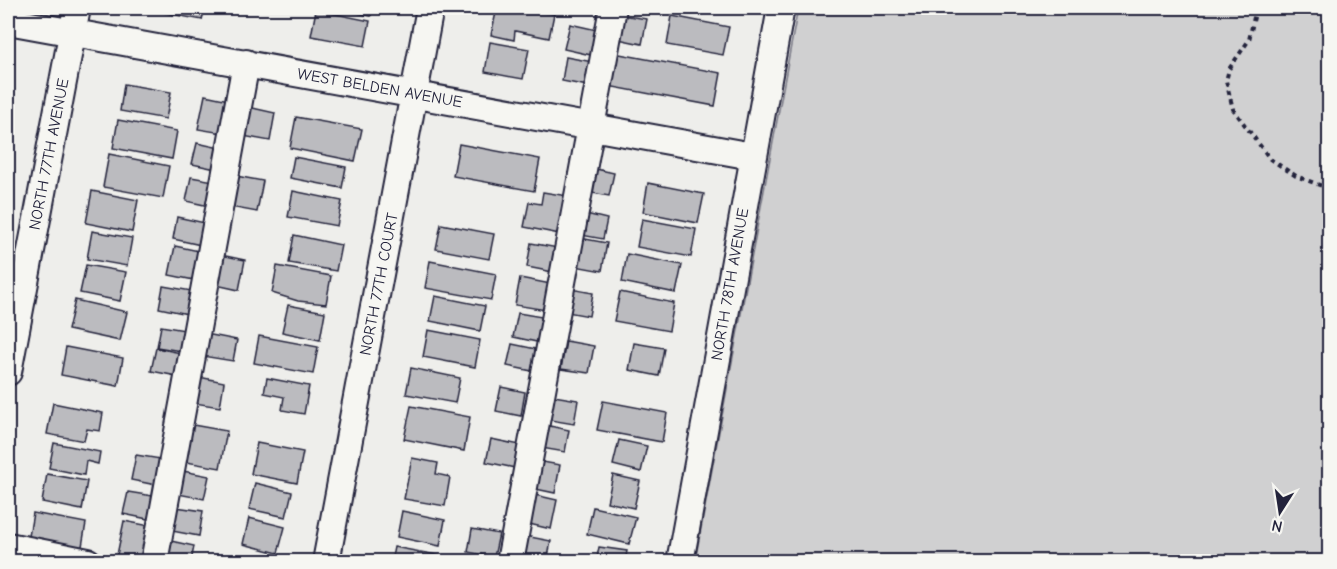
<svg xmlns="http://www.w3.org/2000/svg" width="1337" height="569" viewBox="0 0 1337 569" font-family="'Comic Neue',sans-serif">
	<style>
		.green { fill: #d0d0d1; stroke: #797986; stroke-width: 1.5 }
		.building { fill: #bbbbbf; stroke: #22223b; stroke-width: 1.5 }
		.lines { fill: none; stroke-linecap: round; stroke-linejoin: round }
		.minor-casing { stroke: #22223b; stroke-width: 30 }
		.path { stroke: #22223b; stroke-width: 4; stroke-dasharray: 4.5 4.5; stroke-linecap: butt }
		.minor { stroke: #f6f6f2; stroke-width: 26 }
		.labels { text-anchor: middle; stroke-width: 5; stroke-linejoin: round; paint-order: stroke }
		.street-label { font-size: 16px; fill: #22223b; stroke: #f6f6f2 }
	</style>
	<rect width="100%" height="100%" fill="#eeeeeb"/>
	<filter id="ink" filterUnits="userSpaceOnUse"><feTurbulence type="fractalNoise" baseFrequency=".0167" numOctaves="2"/><feDisplacementMap in="SourceGraphic" scale="12" xChannelSelector="R" yChannelSelector="G"/><feConvolveMatrix kernelMatrix="1 2 1 2 8 2 1 2 1" color-interpolation-filters="sRGB"/></filter>
	<g filter="url(#ink)">
		<path class="green" d="M798 8H1329V561H695Z"/>
		<path class="building" d="M167 8H205L202 20 165 13Z
			M334 8H373L371 16Z
			M497 8H518L554 14 549 38 515 31 514 40 491 35Z
			M316 10 370 21 365 46 311 36Z
			M622 15 647 19 642 44 618 39Z
			M672 16 729 27 723 55 667 45Z
			M570 24 597 30 591 55 564 49Z
			M490 42 529 49 523 79 485 72Z
			M614 53 721 73 715 106 608 86Z
			M566 57 593 62 588 86 562 81Z
			M124 84 171 92 166 119 120 111Z
			M8 95 14 96 8 128Z
			M205 95 229 100 222 133 198 129Z
			M248 107 275 113 270 141 243 136Z
			M296 117 362 129 355 161 290 148Z
			M118 120 177 131 172 159 113 148Z
			M197 143 220 148 216 169 192 164Z
			M459 144 540 159 534 191 453 176Z
			M109 154 169 166 163 198 103 187Z
			M294 157 346 167 342 188 290 178Z
			M596 169 614 173 609 196 592 193Z
			M236 176 263 181 257 212 230 207Z
			M191 177 214 181 209 206 186 201Z
			M648 183 704 194 698 223 643 212Z
			M92 191 138 200 132 232 86 223Z
			M293 191 342 201 337 226 288 217Z
			M543 192 568 196 560 234 524 227 529 202 541 204Z
			M586 214 607 219 603 239 581 235Z
			M177 217 205 223 201 245 173 239Z
			M642 219 696 229 691 257 637 247Z
			M441 224 494 234 489 259 436 249Z
			M92 231 132 238 127 266 87 259Z
			M294 235 341 245 336 271 289 263Z
			M580 238 607 243 602 271 575 266Z
			M531 243 558 248 553 272 527 267Z
			M175 246 199 251 194 280 169 275Z
			M627 254 682 265 676 293 622 282Z
			M221 255 245 260 239 290 216 285Z
			M430 261 496 274 491 300 425 288Z
			M86 265 126 272 120 301 80 293Z
			M277 266 331 276 326 304 298 301 272 293Z
			M520 278 551 284 546 310 515 305Z
			M163 286 192 291 188 314 159 308Z
			M571 289 593 293 589 316 567 312Z
			M620 292 674 303 669 331 614 321Z
			M435 296 485 306 480 331 430 321Z
			M75 300 127 312 120 341 68 330Z
			M288 305 325 312 320 340 282 332Z
			M518 313 542 317 537 342 513 337Z
			M161 326 185 330 181 351 157 347Z
			M428 330 480 340 475 367 423 357Z
			M206 334 237 340 233 361 202 356Z
			M259 336 318 347 313 374 254 363Z
			M566 341 594 346 589 373 561 369Z
			M634 343 664 348 659 376 629 370Z
			M512 344 536 349 532 371 507 366Z
			M66 347 123 358 118 386 61 375Z
			M156 348 181 353 177 376 151 371Z
			M411 368 460 378 455 403 406 394Z
			M199 377 224 382 220 407 194 403Z
			M267 378 309 386 304 414 282 410 284 397 264 393Z
			M501 387 525 392 521 416 496 411Z
			M554 396 578 400 574 424 550 420Z
			M603 401 667 413 662 442 597 430Z
			M53 403 103 413 100 431 87 429 84 441 47 434Z
			M411 406 470 417 464 451 404 439Z
			M193 425 227 431 220 468 186 462Z
			M545 425 569 430 565 452 541 448Z
			M491 439 520 445 515 468 486 462Z
			M619 440 647 446 641 472 613 465Z
			M54 443 100 452 98 464 86 461 84 475 49 468Z
			M257 443 303 452 297 483 251 474Z
			M136 455 161 459 156 485 131 480Z
			M412 458 438 463 436 474 450 477 445 506 404 499Z
			M537 461 560 465 555 493 531 488Z
			M183 471 209 476 204 499 178 494Z
			M47 474 87 481 82 510 42 502Z
			M613 475 640 481 634 508 607 502Z
			M255 483 292 492 286 517 249 509Z
			M128 492 153 496 148 519 123 514Z
			M535 495 557 500 551 529 529 524Z
			M176 507 203 511 199 536 172 531Z
			M593 507 636 517 629 544 587 534Z
			M402 511 445 520 440 546 397 537Z
			M33 513 86 523 81 552 28 542Z
			M249 518 285 527 278 553 243 544Z
			M124 521 150 526 143 560 117 555Z
			M472 529 499 534 494 557 468 552Z
			M525 536 551 541 547 562H520Z
			M171 541 194 546 191 562H167Z
			M394 547 453 558 452 562H391Z
			M599 547 627 551 625 562H596Z
			M242 555 278 561V562H240Z"/>
		<g class="lines">
			<defs>
				<path id="minor" d="M8 21 752 156
					M8 372 77 8
					M8 546 88 562
					M154 562 246 63
					M326 562 430 8
					M510 562 613 8
					M680 562 781 8"/>
			</defs>
			<use href="#minor" class="minor-casing"/>
			<path class="path" d="M1256 8 1249 40 1229 69 1226 81 1233 109 1270 159 1296 176 1330 189"/>
			<use href="#minor" class="minor"/>
		</g>
	</g>
	<g class="labels">
		<g class="street-label">
			<text transform="translate(380 87) rotate(10)" y="6">WEST BELDEN AVENUE</text>
			<text transform="translate(48 154) rotate(-79)" y="6">NORTH 77TH AVENUE</text>
			<text transform="translate(378 284) rotate(-79)" y="6">NORTH 77TH COURT</text>
			<text transform="translate(729 284) rotate(-80)" y="6">NORTH 78TH AVENUE</text>
		</g>
	</g>
	<rect width="1337" height="569" fill="none" stroke="#f6f6f2" stroke-width="30"/>
	<rect x="15" y="15" width="1307" height="539" fill="none" stroke="#22223b" stroke-width="2" filter="url(#ink)"/>
	<g transform="translate(1280 512) rotate(192)" stroke="#f6f6f2" stroke-width="4.5" paint-order="stroke">
	<path d="M0-4.5L10 22L0 15L-10 22Z" fill="#22223b"/>
	<text y="-9" font-size="16" font-weight="bold" text-anchor="middle" fill="#22223b">N</text>
	</g>
</svg>
